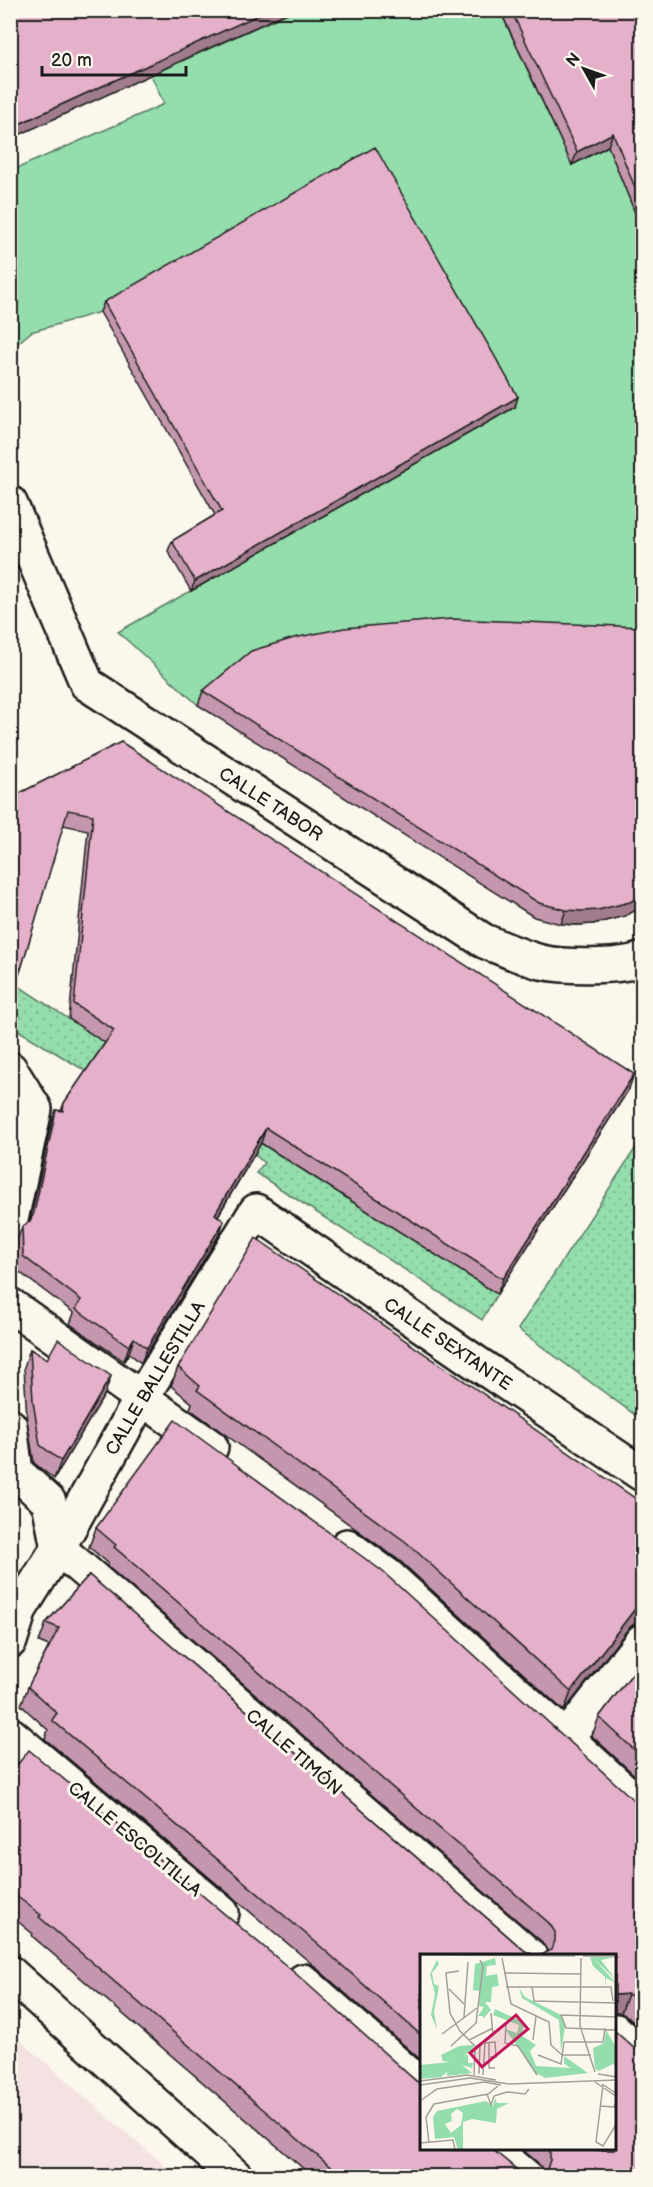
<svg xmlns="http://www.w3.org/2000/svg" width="653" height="2187" viewBox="0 0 653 2187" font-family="'Balsamiq Sans',sans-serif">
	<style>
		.built { fill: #f4e2e2 }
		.green { fill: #94ddac; stroke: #587c64; stroke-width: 1.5 }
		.garden { fill: url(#garden-dots); stroke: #587c64; stroke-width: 1.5 }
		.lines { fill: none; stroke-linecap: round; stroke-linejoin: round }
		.street-casing { stroke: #1c1c1c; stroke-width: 38 }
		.street { stroke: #fbf7ec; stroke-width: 33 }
		.wall { fill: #c497ae; stroke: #1c1c1c; stroke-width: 1.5 }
		.shaded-wall { fill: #a07b8d; stroke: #1c1c1c; stroke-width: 1.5 }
		.building { fill: #e4b0ca; stroke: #1c1c1c; stroke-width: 1.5 }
		.labels { text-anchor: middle; stroke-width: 6; stroke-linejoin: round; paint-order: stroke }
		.street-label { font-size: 18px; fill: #1c1c1c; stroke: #fbf7ec }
		.inset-road { fill: none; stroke: #a29f99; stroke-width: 1.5 }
		.view { fill: #c2185b; fill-opacity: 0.15; stroke: #c2185b; stroke-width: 3 }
		.inset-edge { fill: none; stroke: #1c1c1c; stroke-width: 3 }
	</style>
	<defs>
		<pattern id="garden-dots" width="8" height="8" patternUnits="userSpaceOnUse" patternTransform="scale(1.5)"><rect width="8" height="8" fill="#94ddac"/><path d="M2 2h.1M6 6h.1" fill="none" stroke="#7fbd93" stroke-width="1.8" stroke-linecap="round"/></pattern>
	</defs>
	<rect width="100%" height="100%" fill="#fbf7ec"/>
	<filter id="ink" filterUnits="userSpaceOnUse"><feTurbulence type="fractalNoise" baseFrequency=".0167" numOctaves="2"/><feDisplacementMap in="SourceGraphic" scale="12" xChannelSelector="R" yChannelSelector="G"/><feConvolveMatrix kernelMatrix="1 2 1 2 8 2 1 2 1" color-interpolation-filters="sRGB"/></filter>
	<g filter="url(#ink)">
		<path class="built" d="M11 2032 96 2107 177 2176H11Z"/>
		<path class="green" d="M293 11H500L572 165 608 146 642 230V636L198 705 118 632 514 407 100 312 31 332 11 349V171L164 104 151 75Z"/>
		<path class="garden" d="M11 981 160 1079 497 1294 482 1320 256 1173 264 1163 254 1154 89 1073 11 1026Z
			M642 1138V1420L518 1329Z"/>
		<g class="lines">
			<defs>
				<path id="street" d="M10 503 87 684 484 941C502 948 521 957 541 962 563 967 621 968 642 959
					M10 1069 35 1109 10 1224
					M10 1305 211 1447
					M10 1426 16 1472 49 1502 58 1548 20 1609 10 1641
					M347 1546 387 1575 642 1807
					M10 1734 222 1913
					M567 1737 642 1641
					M530 1956 58 1548 142 1397 256 1211 475 1362 642 1474
					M10 1973 235 2176
					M303 1981 422 2086
					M616 2031 642 2055
					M494 2150 525 2176"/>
			</defs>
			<use href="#street" class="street-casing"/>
			<use href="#street" class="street"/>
		</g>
		<path class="wall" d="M500 10H642V230L608 146 572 165Z
			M104 302 515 407 191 591 168 551 172 541 215 515 100 312Z
			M203 691 625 916 593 924 577 925 561 924 534 917 198 705Z
			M121 742 629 1089 497 1294 261 1143 218 1216 219 1235 141 1363 129 1353 124 1361 70 1324 74 1313 18 1271 16 1242 22 1227 30 1221 51 1125 56 1110 61 1111 64 1103 105 1043 69 1019 88 830 63 825 21 969 16 984 10 981V798Z
			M30 1349 47 1359 105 1394 54 1479 34 1463 27 1419 24 1367Z
			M178 1367 642 1503V1623L634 1624 628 1629 564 1711 400 1561 190 1409 192 1403 171 1386Z
			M96 1528 642 1805V2030L629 2017 621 2013H615V1956H422V2061L312 1964 45 1739 48 1730 21 1705 28 1687 49 1646 39 1642 46 1623 89 1575 525 1951 533 1955H542L548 1952 542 1942 107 1566 108 1563 89 1547Z
			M642 1661V1782L592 1736 599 1717Z
			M10 1774 416 2081 422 2150 520 2172 528 2176 538 2175 543 2171V2170L537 2162 523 2150H615L642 2176H312L32 1936 33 1934 10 1915Z"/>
		<path class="shaded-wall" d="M269 10H293L10 139V128Z
			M613 133 608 146 572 165 577 152Z
			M518 397 515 407 191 591 195 581Z
			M642 895V907L625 916 593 924 577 925 561 924 566 910Z
			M634 1074 629 1089 497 1294 503 1279Z
			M266 1128 261 1143 210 1229 215 1214Z
			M224 1221 219 1235 141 1363 147 1348Z
			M134 1338 129 1353 124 1361 129 1346Z
			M111 1376 105 1394 54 1479 61 1461Z
			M641 1605H642V1623L634 1624 628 1629 564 1711 571 1692 634 1610Z
			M628 1994 621 2013H615V1995Z"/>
		<path class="building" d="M10 10H269L10 128Z
			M511 10H642V205L613 133 577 152Z
			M375 147 518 397 195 581 172 541 222 511 104 302Z
			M451 619 642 627V895L630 902 598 910 582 911 566 910 539 903 203 691 251 651 294 638 344 628Z
			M121 742 634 1074 503 1279 266 1128 215 1214 224 1221 147 1348 134 1338 129 1346 76 1309 81 1300 23 1256 22 1227 30 1221 34 1213 56 1110 63 1111 64 1103 114 1030 74 1004 93 815 68 810 21 969 10 962V798Z
			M10 1095 15 1096 10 1115Z
			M256 1238 642 1503V1605L634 1610 571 1692 406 1542 197 1390 200 1386 178 1367Z
			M58 1339 111 1376 61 1461 40 1445 33 1401 30 1349 47 1359Z
			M175 1420 382 1571 636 1802 642 1805V2005L636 1998 628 1994 615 1995V1956H422V2036L319 1945 52 1720 57 1713 28 1687 59 1628 46 1623 89 1575 525 1951 533 1955H542L551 1950 555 1941V1932L549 1923 114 1547 116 1545 96 1528Z
			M642 1661V1757L599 1717Z
			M29 1750 295 1973 416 2081 422 2084V2150H493L520 2172 528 2176 538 2175 547 2169 550 2160V2151L548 2150H615V2031L636 2050 642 2053V2176H341L39 1917 41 1915 10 1891V1774Z"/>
	</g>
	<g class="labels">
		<g class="street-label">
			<text transform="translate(271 804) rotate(33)" y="6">CALLE TABOR</text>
			<text transform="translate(448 1344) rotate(34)" y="6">CALLE SEXTANTE</text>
			<text transform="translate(155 1378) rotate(-59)" y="6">CALLE BALLESTILLA</text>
			<text transform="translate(294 1752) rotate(41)" y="6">CALLE TIMÓN</text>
			<text transform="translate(135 1839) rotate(40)" y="6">CALLE ESCOLTILLA</text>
		</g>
	</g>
	<g transform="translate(420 1954)">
		<rect width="196" height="196" fill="#fbf7ec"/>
		<path d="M170 3H196L181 6 196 26 174 5 196 29 186 24 185 33V23L173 12ZM75 4 76 11 67 12 66 22 77 20 79 32 72 33 71 48H65L71 56 63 65V62H58L64 53 59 52 60 37 53 36 55 10ZM17 6 19 10 12 19 14 30 19 32 14 58 17 75 11 61 15 40 10 20ZM99 34 105 43 141 61 145 73 141 98 139 66 102 44ZM75 55 105 69 101 81 116 91 110 97 116 112 151 114 144 110V102L168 119 125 124 116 119 85 75 97 79 99 71 73 61ZM186 76 196 93V114L193 110 179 117 175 115 173 94 184 89ZM53 91 54 96 44 101H48V109H53L52 114 42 111 52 119 27 122V118L21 123 0 125V111L30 108 23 107 21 101 39 92ZM75 144 77 149H89L77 155 76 169 52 165 43 168V196H38L34 183 15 185 13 163 17 157 66 147 73 152ZM37 155 43 159 41 171 31 179 25 170 32 167 31 160Z" fill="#94ddac" fill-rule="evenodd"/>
		<path class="inset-road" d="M0 1 155 2M163 2H197M82 4 91 50 129 68 131 91 142 101H171M161 4 160 72 175 118M39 17 26 19 30 59 40 77 55 92 54 121M84 19 160 20M86 33H191L193 47M112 33 114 47 197 49M29 35 44 50M44 63 48 8M197 63 141 61 146 74 197 76M86 70 85 89 98 92 117 121M22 80 57 54M49 86 73 74M113 86 116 62M69 88V114H75M31 92 56 69 63 12 60 6M55 93 73 81 71 59M118 101 141 110 144 88H183L185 74M59 120 60 91M178 120 197 123M63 121 65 89 75 88 76 103H70M0 127 47 121 76 126M175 128 197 143M182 130 197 140M0 131 50 124 89 130 197 126M183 131 176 188 183 192 197 169M67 140 71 151 74 142 87 138 105 140 109 135M0 147 17 135 64 128 81 131M180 152 194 153 197 146M0 189 33 186 35 196M9 189 6 163 14 150 68 140 78 132"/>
		<path class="view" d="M96 61 108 75 62 113 50 99Z"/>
		<rect width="196" height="196" class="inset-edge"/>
	</g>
	<rect width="653" height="2187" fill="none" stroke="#fbf7ec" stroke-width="36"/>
	<rect x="18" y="18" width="617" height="2151" fill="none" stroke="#1c1c1c" stroke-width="2" filter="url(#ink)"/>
	<g transform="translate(584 69) rotate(310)" stroke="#fbf7ec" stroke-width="4.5" paint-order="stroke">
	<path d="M0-4.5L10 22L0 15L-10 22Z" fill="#1c1c1c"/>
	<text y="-9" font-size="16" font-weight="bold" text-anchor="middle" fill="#1c1c1c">N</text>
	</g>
	<path d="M42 66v9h144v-9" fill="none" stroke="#1c1c1c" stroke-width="3"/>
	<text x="51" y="66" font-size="18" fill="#1c1c1c" stroke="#fbf7ec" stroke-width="4.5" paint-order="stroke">20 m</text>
</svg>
